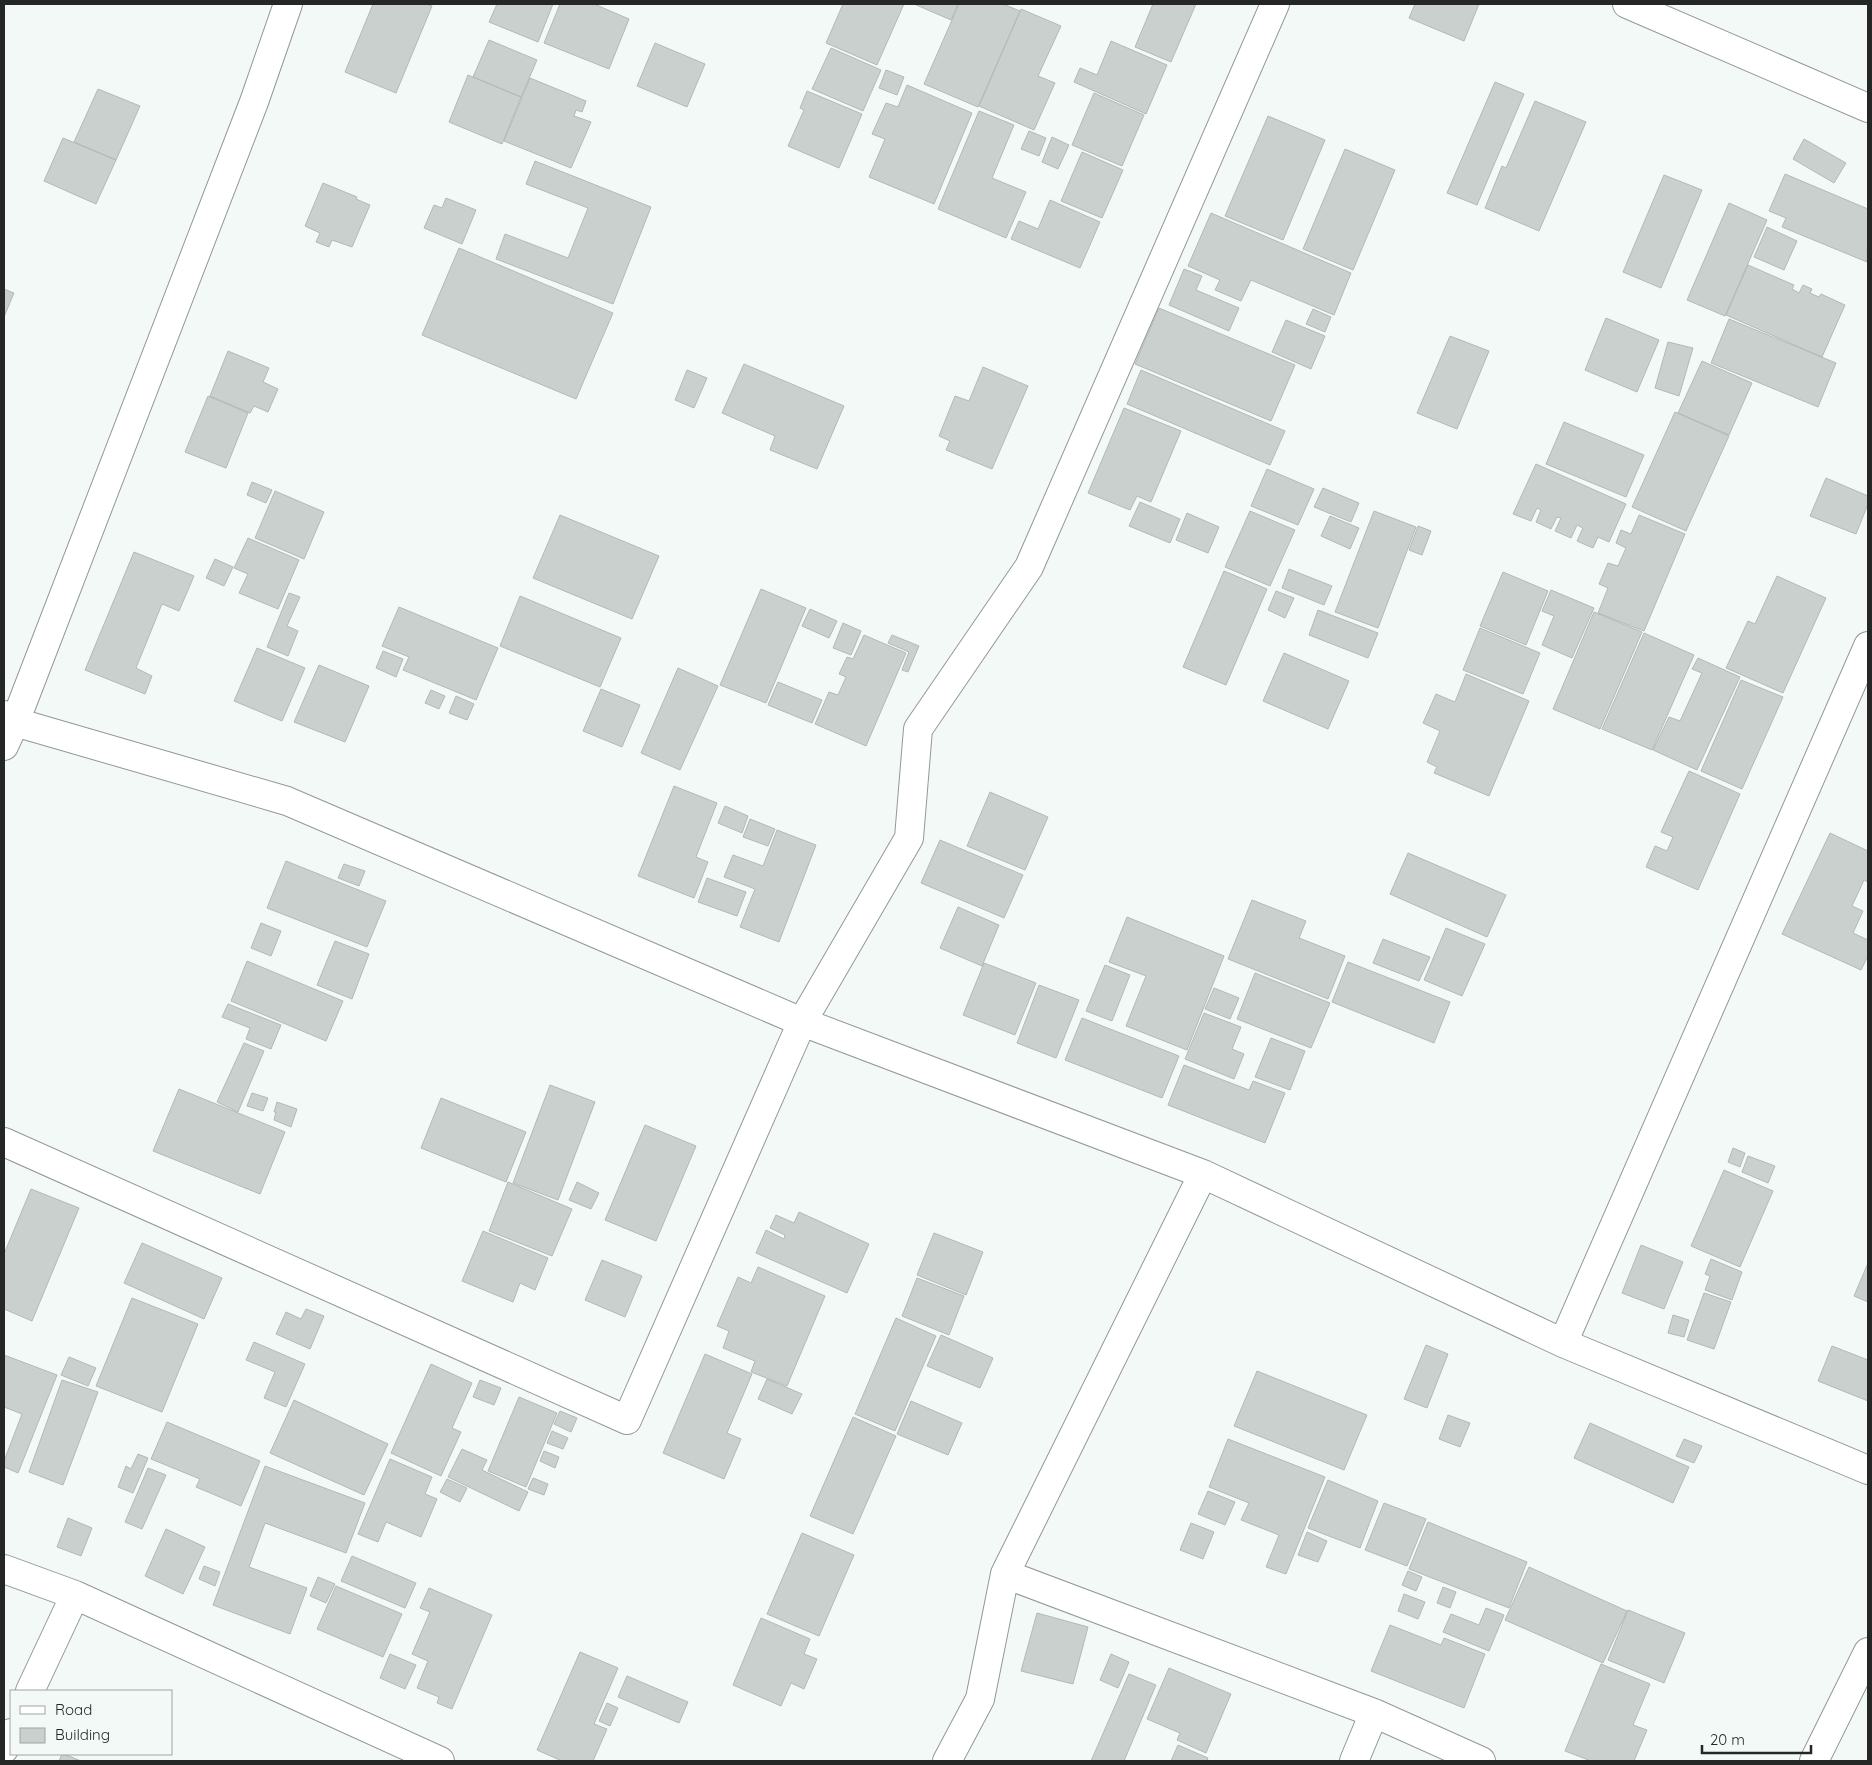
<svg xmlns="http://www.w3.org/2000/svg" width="1872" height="1765" viewBox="0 0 1872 1765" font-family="Quicksand,sans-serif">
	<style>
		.building { fill: #cad0cd; stroke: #b3b9b7 }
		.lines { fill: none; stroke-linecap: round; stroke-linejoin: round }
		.street-casing { stroke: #939896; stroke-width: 30 }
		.street { stroke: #fff; stroke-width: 28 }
	</style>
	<rect width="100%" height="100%" fill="#f3f9f6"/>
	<path class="building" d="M373 4H425L432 6 396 93 345 72Z
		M497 4H553L538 42 489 22Z
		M560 4H594L629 19 609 69 544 43Z
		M843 4H904L877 65 826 43Z
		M914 4H958L951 20Z
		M959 4H1003L1020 11 978 107 924 84Z
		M1153 4H1196L1171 62 1135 47Z
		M1415 4H1479L1464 41 1409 18Z
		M1021 9 1061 26 1038 76 1055 83 1034 130 979 106Z
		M489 40 537 60 521 97 473 77Z
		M1111 41 1167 65 1146 114 1074 82 1080 68 1097 75Z
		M655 43 705 64 687 107 637 86Z
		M831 48 881 70 863 111 812 89Z
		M886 70 904 77 897 95 879 88Z
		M468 75 521 97 502 144 449 122Z
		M530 78 586 101 582 112 576 110 574 116 591 122 571 168 504 141Z
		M1495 82 1524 94 1477 205 1447 193Z
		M907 85 972 113 934 204 869 177 885 139 872 134 886 103 898 107Z
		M98 89 140 106 116 160 74 142Z
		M807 91 862 114 839 168 788 146 804 110 800 108Z
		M1094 93 1144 115 1122 166 1072 145Z
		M1535 101 1586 122 1539 231 1485 208 1502 166 1506 168Z
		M979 111 1014 125 992 178 1026 192 1006 238 938 209Z
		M1268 116 1325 140 1283 240 1225 216Z
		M1029 131 1046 138 1039 156 1021 149Z
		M1052 137 1069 145 1058 169 1042 162Z
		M63 138 116 160 96 204 44 181Z
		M1804 139 1846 163 1834 183 1793 159Z
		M1345 149 1395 170 1353 270 1303 249Z
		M1082 152 1123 170 1102 218 1061 201Z
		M535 161 651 207 613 304 496 259 505 234 568 258 588 208 526 184Z
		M1785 174 1868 209 1867 262 1782 227 1786 218 1769 211Z
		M1664 175 1702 190 1661 288 1623 272Z
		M323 183 357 197 356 199 370 205 352 247 332 240 329 247 316 242 320 233 305 226Z
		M446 198 476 210 462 244 424 228 434 205 442 208Z
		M1050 200 1100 222 1080 268 1011 239 1019 221 1038 229Z
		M1729 203 1767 220 1725 316 1687 300Z
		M1211 213 1351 273 1334 315 1251 280 1241 301 1215 290 1220 280 1188 266Z
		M1767 227 1797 241 1784 270 1754 257Z
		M459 248 613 313 576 399 422 335Z
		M1748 265 1794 285 1792 289 1799 293 1803 285 1812 289 1810 293 1819 297 1821 294 1845 305 1822 357 1726 315Z
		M1184 269 1202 276 1196 290 1239 308 1229 331 1169 305Z
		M4 289 14 293 4 317Z
		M1159 308 1295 365 1271 421 1135 364Z
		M1313 309 1331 317 1325 332 1306 324Z
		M1606 318 1659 340 1637 392 1585 370Z
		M1729 319 1836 363 1818 407 1711 363Z
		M1286 320 1325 336 1311 369 1272 352Z
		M1450 336 1489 351 1457 429 1417 413Z
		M1668 342 1693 348 1679 396 1655 388Z
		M228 351 269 368 263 382 278 389 268 412 254 406 250 413 210 396Z
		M1702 361 1752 383 1729 435 1678 413Z
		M744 364 844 406 817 469 770 450 775 436 722 413Z
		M983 367 1028 386 992 469 946 450 950 441 939 436 955 396 969 401Z
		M687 370 707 378 694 408 675 400Z
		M1141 370 1285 431 1270 465 1127 404Z
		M208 396 248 413 226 468 185 452Z
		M1124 408 1181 431 1151 502 1137 496 1130 510 1088 493Z
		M1675 412 1729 436 1686 531 1632 507Z
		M1564 422 1644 455 1626 497 1546 464Z
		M1536 464 1626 504 1609 542 1598 537 1593 548 1577 541 1583 528 1577 525 1571 538 1555 531 1561 518 1557 517 1551 529 1536 522 1541 510 1537 508 1531 521 1513 514Z
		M1267 469 1314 489 1298 525 1251 506Z
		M1826 478 1868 496V504L1856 534 1810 516Z
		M252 482 272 490 266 503 247 495Z
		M1323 488 1359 503 1351 522 1314 507Z
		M275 491 324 512 304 559 255 538Z
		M1140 502 1180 519 1170 543 1129 526Z
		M1250 511 1295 530 1270 586 1225 567Z
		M1374 511 1416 527 1378 628 1335 612Z
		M1187 513 1219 527 1208 553 1176 540Z
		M560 515 659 556 632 619 533 578Z
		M1639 515 1685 534 1644 631 1598 613 1608 588 1599 584 1608 563 1618 566 1626 548 1616 543 1621 530 1631 534Z
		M1330 516 1359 528 1350 549 1321 536Z
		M1418 526 1431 531 1422 555 1409 550Z
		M248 538 299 560 278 609 239 593 248 574 234 568Z
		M134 552 194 576 179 611 162 604 136 668 152 676 145 694 85 670Z
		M215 559 233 567 224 586 206 578Z
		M1289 569 1332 586 1324 605 1282 588Z
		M1224 571 1267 589 1226 685 1183 667Z
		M1503 572 1548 591 1526 645 1480 626Z
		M1777 576 1826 598 1783 693 1726 668 1748 621 1755 624Z
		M761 589 806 608 766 703 720 685Z
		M1551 590 1594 608 1572 658 1542 645 1554 616 1542 611Z
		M1276 591 1294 598 1285 618 1268 610Z
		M289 593 300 597 287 626 298 631 288 656 267 647Z
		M520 596 621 638 600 687 500 646Z
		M399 607 498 648 476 700 403 670 409 657 382 646Z
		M810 609 837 621 829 638 802 626Z
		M1318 610 1378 633 1368 658 1309 635Z
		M1594 612 1642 632 1600 729 1553 709Z
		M843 623 861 631 851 655 833 648Z
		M1480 628 1540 653 1523 694 1463 670Z
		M1644 633 1694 655 1652 750 1602 729Z
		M864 635 906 653 866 746 815 724 829 692 838 695 846 677 839 674 847 657 853 659Z
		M892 635 919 646 908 672 902 670 909 652 888 643Z
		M257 648 305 668 282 721 234 701Z
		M383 651 403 659 396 677 376 668Z
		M1284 653 1349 681 1328 729 1263 701Z
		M1698 658 1740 677 1697 770 1653 750 1669 717 1680 721 1702 673 1692 669Z
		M319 665 369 686 345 742 294 722Z
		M678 668 718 686 680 770 641 753Z
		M1466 674 1529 701 1489 796 1434 773 1437 767 1427 762 1440 731 1423 723 1436 694 1455 702Z
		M1741 680 1783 697 1742 789 1701 771Z
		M778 682 822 700 812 723 768 705Z
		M601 689 640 705 622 747 583 731Z
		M431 690 445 696 439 709 425 703Z
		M456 696 474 704 467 720 449 713Z
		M1689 771 1740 794 1698 890 1646 867 1655 846 1667 851 1673 837 1661 832Z
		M674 786 717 803 696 857 708 862 694 898 638 876Z
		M990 792 1048 817 1025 870 967 846Z
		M725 806 748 816 742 833 718 823Z
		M750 819 775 829 768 846 743 837Z
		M777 830 816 845 779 942 740 927 755 889 724 877 733 855 763 866Z
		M1830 833 1868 851V882L1864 880 1852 906 1863 911 1853 933 1868 940V956L1861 970 1782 934Z
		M940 840 1023 875 1004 918 921 883Z
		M1408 853 1506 895 1487 937 1390 894Z
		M286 861 386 901 367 947 267 908Z
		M344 864 365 871 359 886 338 878Z
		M707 878 746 892 737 916 698 902Z
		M1252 900 1306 921 1299 938 1345 956 1328 999 1228 959Z
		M958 907 999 925 982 966 940 948Z
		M1127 917 1224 956 1187 1050 1126 1026 1146 976 1109 962Z
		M261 923 281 931 271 956 251 948Z
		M1446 928 1485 944 1462 996 1424 980Z
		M1383 939 1430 957 1419 981 1373 963Z
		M335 941 369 954 352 999 317 985Z
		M247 961 343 1001 326 1041 231 1001Z
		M1348 962 1450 1002 1434 1043 1332 1002Z
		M984 963 1036 983 1015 1035 963 1015Z
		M1105 965 1130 975 1112 1021 1086 1011Z
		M1255 973 1330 1003 1311 1048 1237 1019Z
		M1039 985 1079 1000 1056 1058 1017 1043Z
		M1214 988 1239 998 1230 1019 1205 1009Z
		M228 1004 281 1025 271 1049 246 1039 250 1028 222 1017Z
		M1204 1013 1241 1027 1232 1049 1244 1054 1234 1079 1185 1059Z
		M1082 1018 1179 1056 1162 1098 1065 1060Z
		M1271 1038 1305 1051 1290 1090 1255 1077Z
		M244 1043 264 1051 238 1112 217 1102Z
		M1184 1065 1249 1090 1253 1081 1285 1093 1265 1143 1168 1105Z
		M550 1085 595 1102 558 1200 513 1183Z
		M179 1089 285 1132 260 1194 153 1151Z
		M252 1093 268 1098 263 1111 247 1106Z
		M441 1098 526 1132 506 1182 421 1148Z
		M277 1102 297 1109 291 1127 274 1120 276 1112H274Z
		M645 1125 696 1146 656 1241 605 1220Z
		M1733 1148 1745 1153 1740 1167 1728 1162Z
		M1748 1156 1775 1166 1768 1183 1742 1172Z
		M1724 1170 1773 1191 1740 1267 1691 1246Z
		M508 1182 572 1209 552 1256 489 1231Z
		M577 1182 599 1193 591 1209 569 1200Z
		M31 1189 79 1208 32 1321 4 1309V1254Z
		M799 1212 869 1244 847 1293 756 1253 766 1230 784 1239 785 1235 770 1228 776 1215 794 1223Z
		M483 1231 548 1258 535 1290 520 1283 513 1302 462 1281Z
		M934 1233 983 1252 966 1295 917 1275Z
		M142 1243 222 1278 204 1319 124 1283Z
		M1641 1245 1683 1262 1664 1309 1622 1293Z
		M1711 1259 1742 1272 1732 1300 1705 1290 1710 1276 1705 1274Z
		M602 1260 642 1276 625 1317 585 1300Z
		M1868 1263V1302L1854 1296Z
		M758 1267 825 1296 787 1386 751 1372 755 1361 723 1348 729 1331 717 1326 738 1277 751 1283Z
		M917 1278 964 1296 949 1335 902 1316Z
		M1704 1293 1731 1302 1714 1349 1687 1340Z
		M132 1298 198 1324 162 1412 96 1386Z
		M306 1309 324 1316 310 1349 276 1334 286 1312 301 1319Z
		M1673 1315 1689 1320 1684 1337 1668 1333Z
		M896 1318 936 1336 895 1431 855 1414Z
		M941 1335 993 1358 980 1388 927 1366Z
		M254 1342 305 1364 286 1407 264 1398 275 1372 246 1360Z
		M1426 1345 1448 1354 1427 1408 1404 1399Z
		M1832 1346 1868 1360V1401L1818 1381Z
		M705 1354 752 1374 727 1433 741 1439 724 1479 663 1453Z
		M4 1355 57 1375 18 1473 4 1467V1461L22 1414 4 1407Z
		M69 1357 96 1368 88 1386 61 1375Z
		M431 1364 472 1383 452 1428 461 1432 441 1476 391 1453Z
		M1257 1371 1367 1415 1344 1470 1234 1426Z
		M767 1379 802 1394 792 1414 758 1399Z
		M62 1380 98 1392 63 1485 29 1472Z
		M480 1380 501 1388 494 1405 473 1397Z
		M519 1397 557 1413 526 1487 488 1471Z
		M294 1400 388 1444 364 1495 270 1453Z
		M911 1401 962 1423 948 1455 897 1434Z
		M560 1411 577 1418 571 1432 554 1424Z
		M1448 1415 1470 1423 1460 1447 1439 1439Z
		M853 1417 896 1436 853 1534 810 1516Z
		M167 1422 260 1461 241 1506 196 1487 200 1479 151 1459Z
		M1590 1423 1689 1467 1673 1503 1574 1458Z
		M552 1431 568 1438 563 1449 547 1443Z
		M1228 1439 1325 1477 1286 1574 1266 1567 1279 1535 1241 1520 1249 1503 1209 1487Z
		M1684 1439 1702 1446 1694 1463 1676 1456Z
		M462 1449 487 1460 482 1470 528 1492 519 1511 448 1477Z
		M544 1451 559 1457 555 1468 540 1461Z
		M138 1454 148 1458 133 1493 118 1487 126 1466 131 1469Z
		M390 1459 432 1477 425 1494 437 1499 421 1537 386 1522 378 1542 358 1534Z
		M265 1466 365 1503 346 1553 265 1523 249 1567 307 1588 290 1634 213 1605Z
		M148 1468 166 1475 142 1529 125 1522Z
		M533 1478 548 1484 544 1495 528 1489Z
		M447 1479 467 1488 460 1502 440 1492Z
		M1328 1480 1378 1501 1360 1548 1308 1528Z
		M1208 1491 1235 1502 1225 1525 1198 1514Z
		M1384 1503 1426 1519 1407 1566 1365 1550Z
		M68 1518 92 1528 81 1556 57 1547Z
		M1428 1522 1527 1562 1509 1608 1409 1569Z
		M1191 1523 1214 1532 1203 1559 1180 1550Z
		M166 1529 205 1547 183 1594 145 1576Z
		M1307 1532 1327 1541 1318 1562 1298 1555Z
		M802 1533 854 1555 819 1636 767 1614Z
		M352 1556 416 1583 405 1608 341 1581Z
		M204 1566 220 1572 215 1586 199 1579Z
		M1529 1567 1627 1611 1603 1663 1505 1620Z
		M1408 1571 1422 1577 1416 1591 1402 1585Z
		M318 1577 335 1584 326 1603 310 1596Z
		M336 1586 402 1614 383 1657 317 1629Z
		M1443 1587 1456 1592 1450 1608 1437 1603Z
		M429 1588 492 1615 452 1709 437 1703 439 1697 417 1688 428 1661 412 1654 430 1612 420 1608Z
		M1404 1594 1425 1602 1418 1619 1398 1611Z
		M1486 1608 1504 1615 1489 1651 1443 1632 1451 1614 1479 1625Z
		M1628 1610 1685 1633 1664 1683 1608 1660Z
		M1037 1613 1088 1627 1073 1684 1021 1671Z
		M761 1618 810 1639 804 1654 817 1659 804 1689 791 1683 781 1706 733 1685Z
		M1390 1625 1441 1645 1444 1638 1485 1654 1464 1708 1371 1671Z
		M580 1652 618 1668 594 1724 607 1729 593 1761H562L537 1750Z
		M390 1654 416 1665 405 1689 380 1678Z
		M1111 1654 1129 1662 1118 1688 1100 1680Z
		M1601 1664 1650 1684 1633 1725 1647 1730 1634 1761H1591L1565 1751Z
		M1169 1668 1231 1694 1206 1753 1177 1740 1180 1733 1147 1719Z
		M1129 1674 1156 1685 1124 1761H1091Z
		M627 1676 688 1702 679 1723 618 1697Z
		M607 1703 618 1708 610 1726 599 1721Z
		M1178 1745 1208 1758 1207 1761H1171Z
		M62 1754H64L81 1761H59Z"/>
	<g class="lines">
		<defs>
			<path id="street" d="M1627 4 1868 108
				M4 715 15 722 287 801 802 1022 1203 1174 1563 1343 1868 1470
				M4 746 15 722 254 102 288 4
				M4 1142 627 1420 802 1022 909 838 918 729 1029 567 1275 4
				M1563 1343 1868 646
				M4 1569 75 1595 440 1761
				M1005 1574 1374 1713 1481 1761
				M30 1691 75 1595
				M4 1749 11 1733
				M947 1761 980 1699 1005 1574 1203 1174
				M1354 1761 1374 1713
				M1814 1761 1868 1652"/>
		</defs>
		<use href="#street" class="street-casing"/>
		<use href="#street" class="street"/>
	</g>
	<rect width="1872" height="1765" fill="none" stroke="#252726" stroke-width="10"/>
	<rect x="10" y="1690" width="162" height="65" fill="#f3f9f6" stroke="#a1a5a3"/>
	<rect x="20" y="1706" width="25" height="8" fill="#ffffff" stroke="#a1a5a3"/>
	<text x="55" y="1715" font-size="15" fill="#252726">Road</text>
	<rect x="20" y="1728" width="25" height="15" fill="#cad0cd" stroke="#a1a5a3"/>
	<text x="55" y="1740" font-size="15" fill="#252726">Building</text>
	<path d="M1702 1745v8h109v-8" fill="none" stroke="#252726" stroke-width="2.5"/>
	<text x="1710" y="1745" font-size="15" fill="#252726" stroke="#f3f9f6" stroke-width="4" paint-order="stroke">20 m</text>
</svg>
